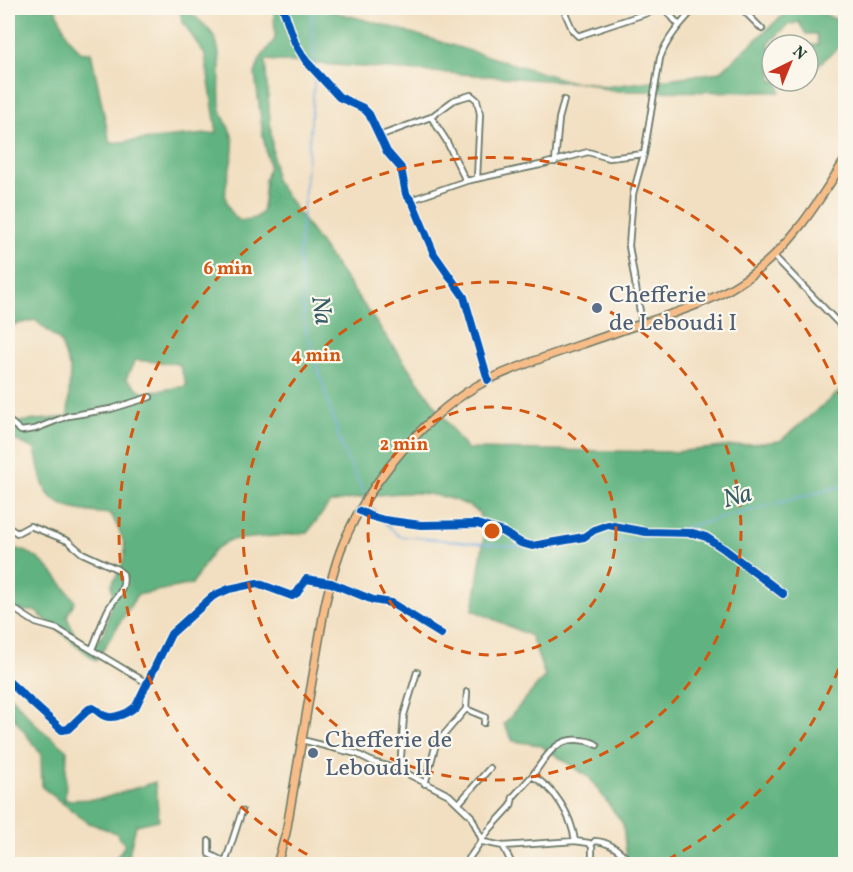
<svg xmlns="http://www.w3.org/2000/svg" width="853" height="872" viewBox="0 0 853 872" font-family="Vollkorn,serif">
	<style>
		.forest { fill: #61b380; stroke: #40785a; stroke-width: 1.5; fill-rule: evenodd }
		.lines { fill: none; stroke-linecap: round; stroke-linejoin: round }
		.stream { stroke: #6da7dd; stroke-width: 1.5 }
		.street-casing { stroke: #697665; stroke-width: 8 }
		.primary-casing { stroke: #697665; stroke-width: 10 }
		.street { stroke: #fff; stroke-width: 4.5 }
		.primary { stroke: #f7bd88; stroke-width: 7 }
		.cycleway-casing { stroke: #fbf7ec; stroke-width: 11 }
		.cycleway { stroke: #0057b8; stroke-width: 8 }
		.ring { fill: none; stroke: #d45610; stroke-width: 3; stroke-dasharray: 10 8 }
		.service-dot { fill: #5c6f8a; stroke: #fbf7ec; stroke-width: 2 }
		.labels { text-anchor: middle; stroke-width: 4.5; stroke-linejoin: round; paint-order: stroke }
		.service-label { font-size: 24px; fill: #4e5e75; stroke: #fbf7ec; text-anchor: start }
		.water-label { font-size: 26px; font-style: italic; fill: #365d67; stroke: #fbf7ec }
		.centre { fill: #d45610; stroke: #fbf7ec; stroke-width: 3 }
		.ring-label { font-size: 18px; text-anchor: middle; font-weight: bold; fill: #d45610; stroke: #fbf7ec; stroke-width: 4.5; stroke-linejoin: round; paint-order: stroke }
	</style>
	<rect width="100%" height="100%" fill="#fbf7ec"/>
	<filter id="ink" filterUnits="userSpaceOnUse"><feTurbulence type="fractalNoise" baseFrequency=".0167" numOctaves="2"/><feDisplacementMap in="SourceGraphic" scale="12" xChannelSelector="R" yChannelSelector="G"/><feConvolveMatrix kernelMatrix="1 2 1 2 8 2 1 2 1" color-interpolation-filters="sRGB"/></filter>
	<filter id="wash" filterUnits="userSpaceOnUse"><feTurbulence type="fractalNoise" baseFrequency=".008" numOctaves="4" result="noise"/><feDisplacementMap in="SourceGraphic" scale="24" xChannelSelector="R" yChannelSelector="G"/><feGaussianBlur stdDeviation="1.35" result="paint"/><feColorMatrix in="noise" values="0 0 0 0 0 0 0 0 0 0 0 0 0 0 0 0 0 1.4 0 .05"/><feComposite in="paint" operator="in"/></filter>
	<g filter="url(#wash)">
		<rect width="100%" height="100%" fill="#f2dfc1"/>
		<path class="forest" d="M8 8H55L69 39 82 53 91 52 110 143 217 133 205 55 182 21 180 8H185C195 17 211 28 216 41 223 61 218 84 220 105 221 117 231 128 233 140 236 171 210 197 240 221L255 218 262 212 264 201 265 180 269 166 263 135 255 74 260 59 275 39 274 8H320L395 28 572 82H587L605 87 720 72 791 8H812L845 24V41L814 69H808V45H818L817 34H806L799 22 788 25 768 44 772 50V81H779L780 92 611 91 587 83 265 60 275 180 466 449 675 452 780 441 845 387V864H627L623 824 589 777 540 745 513 741 504 724 545 676 531 636 473 610 485 531 479 512C434 483 379 493 330 503L307 533 229 540 213 551 192 584 137 595 96 661 35 611 8 610V549C11 549 14 549 17 549 42 553 61 583 75 601L67 616C71 630 78 643 92 649L104 633 113 596 111 585C131 553 128 547 111 514 89 512 53 511 44 486 39 474 38 461 35 449L8 437V423L68 417 70 369 60 341 35 320 8 326ZM135 360 179 364 187 386 144 393 126 379Z
			M8 693 38 727 67 750 65 800 101 799 155 782 159 820 136 825 127 862 129 864H112L125 845 116 833 87 822 42 787 41 754 8 710Z"/>
		<g class="lines">
			<path class="stream" d="M311 8 315 69
				M315 74 299 258 305 326 343 450 365 495
				M369 502 378 516
				M383 521 399 536 531 548
				M672 531 846 485
				M536 547 636 540 659 534"/>
		</g>
	</g>
	<g filter="url(#ink)">
		<g class="lines">
			<defs>
				<path id="street" d="M283 8 295 43 306 61 339 97 363 108 369 114 387 152 401 168 406 194 413 203 434 254 464 297 488 380
					M563 8 573 31 578 36 662 8
					M664 8 679 25
					M741 8 762 29
					M481 9 493 8
					M431 117 446 140 466 181
					M379 136 431 117 454 100 471 95 477 100 480 114 477 178
					M555 162 559 119 564 100
					M411 200 466 181 540 165 588 152 609 158 644 154
					M774 256 846 331
					M642 324 629 246 633 194 644 154 660 58C667 38 681 23 695 8
					M8 420 21 431 35 429 68 416 111 409 150 397
					M360 511 370 516 384 520 421 525 477 524 503 532 521 543 532 546 584 537 594 530 608 525 646 532 693 533 706 537 724 549 783 594
					M8 527 17 533 30 526 68 541 82 553 117 569 123 574C126 591 116 596 109 608 102 621 98 636 92 649
					M8 605 36 623 57 629 147 683
					M8 681 62 730 68 729 89 709 93 708C97 710 101 715 105 716 114 720 130 712 136 706L171 634 213 596 229 589 257 583 292 596 297 593 306 579 331 583 373 600 391 603 441 634
					M466 709 485 717 484 723
					M302 740 357 754 375 763 396 768 449 795 471 816 483 842
					M400 770 404 715 417 672
					M532 776C545 759 554 738 579 740 586 741 591 740 597 745
					M425 784 436 744 466 709 467 692
					M459 803 490 768
					M209 841V854L229 864
					M483 842 503 846 575 841 589 843 592 847V861
					M591 845 595 841C610 842 620 850 629 861
					M503 846 512 864
					M278 860 289 864
					M225 863 242 811
					M465 864 489 830 511 806 513 797 532 776C556 789 571 815 575 841"/>
				<path id="primary" d="M277 864 286 833 325 605C330 584 335 563 343 544 368 483 429 409 488 380 530 360 576 347 620 331 660 317 702 307 738 284 787 253 816 206 846 158"/>
			</defs>
			<use href="#street" class="street-casing"/>
			<use href="#primary" class="primary-casing"/>
			<use href="#street" class="street"/>
			<use href="#primary" class="primary"/>
			<defs>
				<path id="cycleway" d="M283 8 295 43 306 61 339 97 363 108 369 114 387 152 401 168 406 194 413 203 434 254 464 297 488 380
					M360 511 370 516 384 520 421 525 477 524 503 532 521 543 532 546 584 537 594 530 608 525 646 532 693 533 706 537 724 549 783 594
					M8 681 62 730 68 729 89 709 93 708C97 710 101 715 105 716 114 720 130 712 136 706L171 634 213 596 229 589 257 583 292 596 297 593 306 579 331 583 373 600 391 603 441 634"/>
			</defs>
			<use href="#cycleway" class="cycleway-casing"/>
			<use href="#cycleway" class="cycleway"/>
		</g>
	</g>
	<g class="ring">
		<circle cx="492" cy="531" r="124"/>
		<circle cx="492" cy="531" r="249"/>
		<path d="M845 652A373 373 0 0 1 661 863M323 863A373 373 0 1 1 845 410"/>
	</g>
	<g class="service-dot">
		<circle cx="597" cy="308" r="6"/>
		<circle cx="313" cy="753" r="6"/>
	</g>
	<g class="labels">
		<g class="service-label">
			<text x="609" y="302">Chefferie<tspan x="609" dy="28">de Leboudi I</tspan></text>
			<text x="325" y="747">Chefferie de<tspan x="325" dy="28">Leboudi II</tspan></text>
		</g>
		<g class="water-label">
			<text transform="translate(323 310) rotate(82)" y="9">Na</text>
			<text transform="translate(737 495) rotate(-15)" y="9">Na</text>
		</g>
	</g>
	<circle cx="492" cy="531" r="9" class="centre"/>
	<g class="ring-label">
		<text x="228" y="274">6 min</text>
		<text x="316" y="361">4 min</text>
		<text x="404" y="450">2 min</text>
	</g>
	<rect width="853" height="872" fill="none" stroke="#fbf7ec" stroke-width="30"/>
	<g transform="translate(790 63) rotate(43)"><circle r="28" fill="#fbf7ec" stroke="#a3ada2" stroke-width="1.5"/>
	<path d="M0-4.5L10 22L0 15L-10 22Z" fill="#c8321e"/>
	<text y="-9" font-size="16" font-weight="bold" text-anchor="middle" fill="#1f3d34">N</text>
	</g>
</svg>
